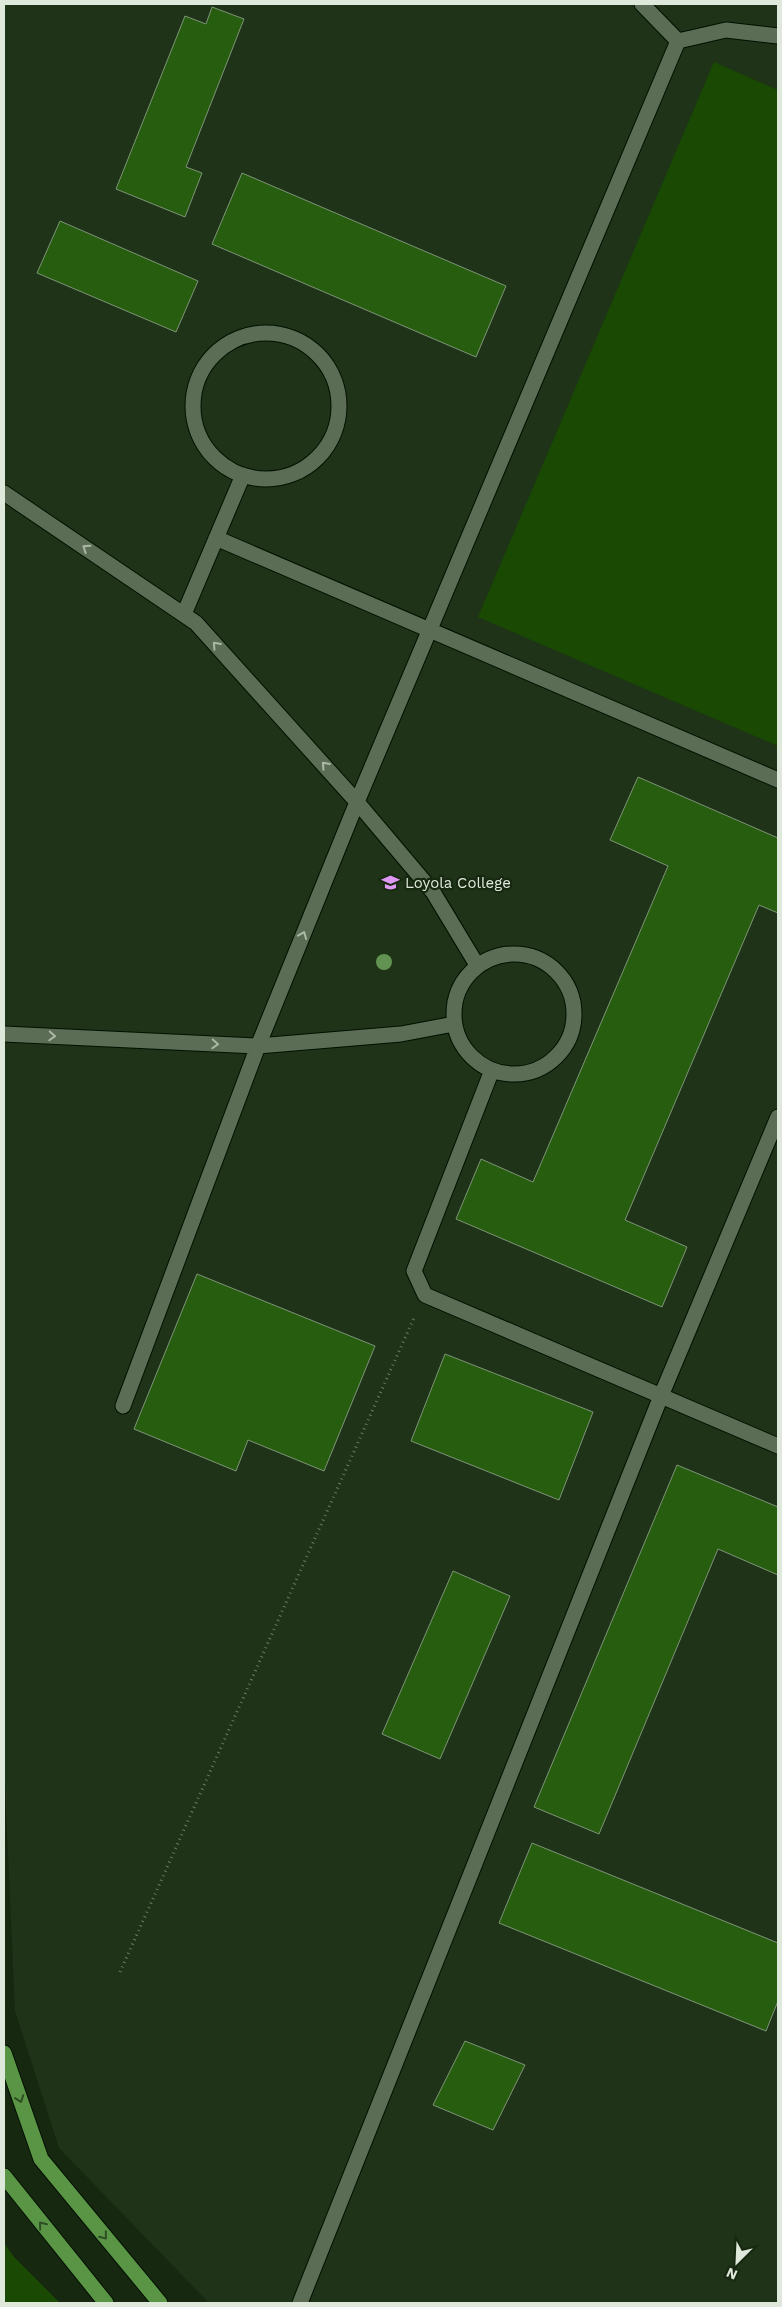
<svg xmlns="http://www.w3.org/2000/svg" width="782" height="2307" viewBox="0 0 782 2307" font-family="'Work Sans',sans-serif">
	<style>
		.built { fill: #1e3317 }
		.green { fill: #194902 }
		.building { fill: #265d0e; stroke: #7f9479 }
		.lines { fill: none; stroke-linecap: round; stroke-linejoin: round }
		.minor-casing { stroke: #031000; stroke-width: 17 }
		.major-casing { stroke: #031000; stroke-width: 17 }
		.path { stroke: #6b7966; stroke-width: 3; stroke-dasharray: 1 4; stroke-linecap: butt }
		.minor { stroke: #5b6e55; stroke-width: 15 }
		.major { stroke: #5a9545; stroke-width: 15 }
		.tree { fill: #629352 }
		.oneway { stroke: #aab8a5 }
		.oneway2 { stroke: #2e4e23 }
		.labels { text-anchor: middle; stroke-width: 4.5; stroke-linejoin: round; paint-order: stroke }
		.poi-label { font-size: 15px; fill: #dee9db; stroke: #172811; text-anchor: start }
	</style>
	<rect width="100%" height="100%" fill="#172811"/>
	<path class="built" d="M4 4H778V2303H209L59 2148 15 2011 4 1763Z"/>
	<path class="green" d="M714 62 778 90V746L478 617Z
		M4 2243 14 2257 60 2303H4Z"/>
	<path class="building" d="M212 7 244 19 186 167 202 173 185 217 116 189 185 16 206 24Z
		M242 173 506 286 476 357 212 244Z
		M60 221 198 281 176 332 37 273Z
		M638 777 778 838V913L759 905 625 1220 687 1247 662 1307 456 1219 481 1159 533 1182 668 866 610 840Z
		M197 1274 375 1346 324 1471 248 1440 236 1471 134 1429Z
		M445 1354 593 1412 559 1500 411 1441Z
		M677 1465 778 1507V1575L718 1549 599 1834 534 1807Z
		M453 1571 510 1596 440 1759 382 1734Z
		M532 1843 778 1943V2001L766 2031 499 1923Z
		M465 2041 525 2065 493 2130 433 2105Z"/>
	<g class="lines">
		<defs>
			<path id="minor" d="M678 41 726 30 778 36
				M193 406a73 73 0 1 1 146 0a73 73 0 1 1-146 0Z
				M4 493 196 623 357 802 433 892 477 965
				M216 538 778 780
				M184 614 243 475
				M454 1014a60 60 0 1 1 120 0a60 60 0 1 1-120 0Z
				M4 1034 258 1046 357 802 678 41 642 4
				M492 1070 414 1271 425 1295 778 1446
				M123 1406 258 1046 401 1034 454 1024
				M300 2303 661 1396 778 1117"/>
			<path id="major" d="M4 2053 41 2159 160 2303
				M4 2176 106 2303"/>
		</defs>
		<use href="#minor" class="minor-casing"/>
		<use href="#major" class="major-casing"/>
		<path class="path" d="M120 1972 414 1318"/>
		<use href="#minor" class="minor"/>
		<use href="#major" class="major"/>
	</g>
	<circle class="tree" cx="384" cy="962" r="8"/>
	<defs><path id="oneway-chevron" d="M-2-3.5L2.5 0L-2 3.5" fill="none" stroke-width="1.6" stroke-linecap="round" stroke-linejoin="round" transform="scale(1.25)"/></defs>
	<g class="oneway">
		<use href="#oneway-chevron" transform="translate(86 548) rotate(-146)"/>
		<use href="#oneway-chevron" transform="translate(216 645) rotate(-132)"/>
		<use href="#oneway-chevron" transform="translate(325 765) rotate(-132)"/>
		<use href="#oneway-chevron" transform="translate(303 935) rotate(-68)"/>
		<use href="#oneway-chevron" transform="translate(52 1036) rotate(3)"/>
		<use href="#oneway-chevron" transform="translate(215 1044) rotate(3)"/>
	</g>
	<g class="oneway2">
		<use href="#oneway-chevron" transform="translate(20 2099) rotate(70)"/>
		<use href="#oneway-chevron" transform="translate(42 2225) rotate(-129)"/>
		<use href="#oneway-chevron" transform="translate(104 2236) rotate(51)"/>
	</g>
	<defs>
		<symbol id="university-bare" viewBox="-9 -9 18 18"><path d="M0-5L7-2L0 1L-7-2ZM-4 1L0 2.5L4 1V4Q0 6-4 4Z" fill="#de98f2" stroke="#172811" stroke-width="2.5" paint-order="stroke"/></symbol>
	</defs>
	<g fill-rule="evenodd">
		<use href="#university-bare" x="378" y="870" width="25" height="25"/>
	</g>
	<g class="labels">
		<g class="poi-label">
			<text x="405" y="888">Loyola College</text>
		</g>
	</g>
	<rect width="782" height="2307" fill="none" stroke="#dee9db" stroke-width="10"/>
	<g transform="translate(737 2262) rotate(204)" stroke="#172811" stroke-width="4" paint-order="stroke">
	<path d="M0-4L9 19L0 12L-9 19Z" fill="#dee9db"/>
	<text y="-8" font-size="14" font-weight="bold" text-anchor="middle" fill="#dee9db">N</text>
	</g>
</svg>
